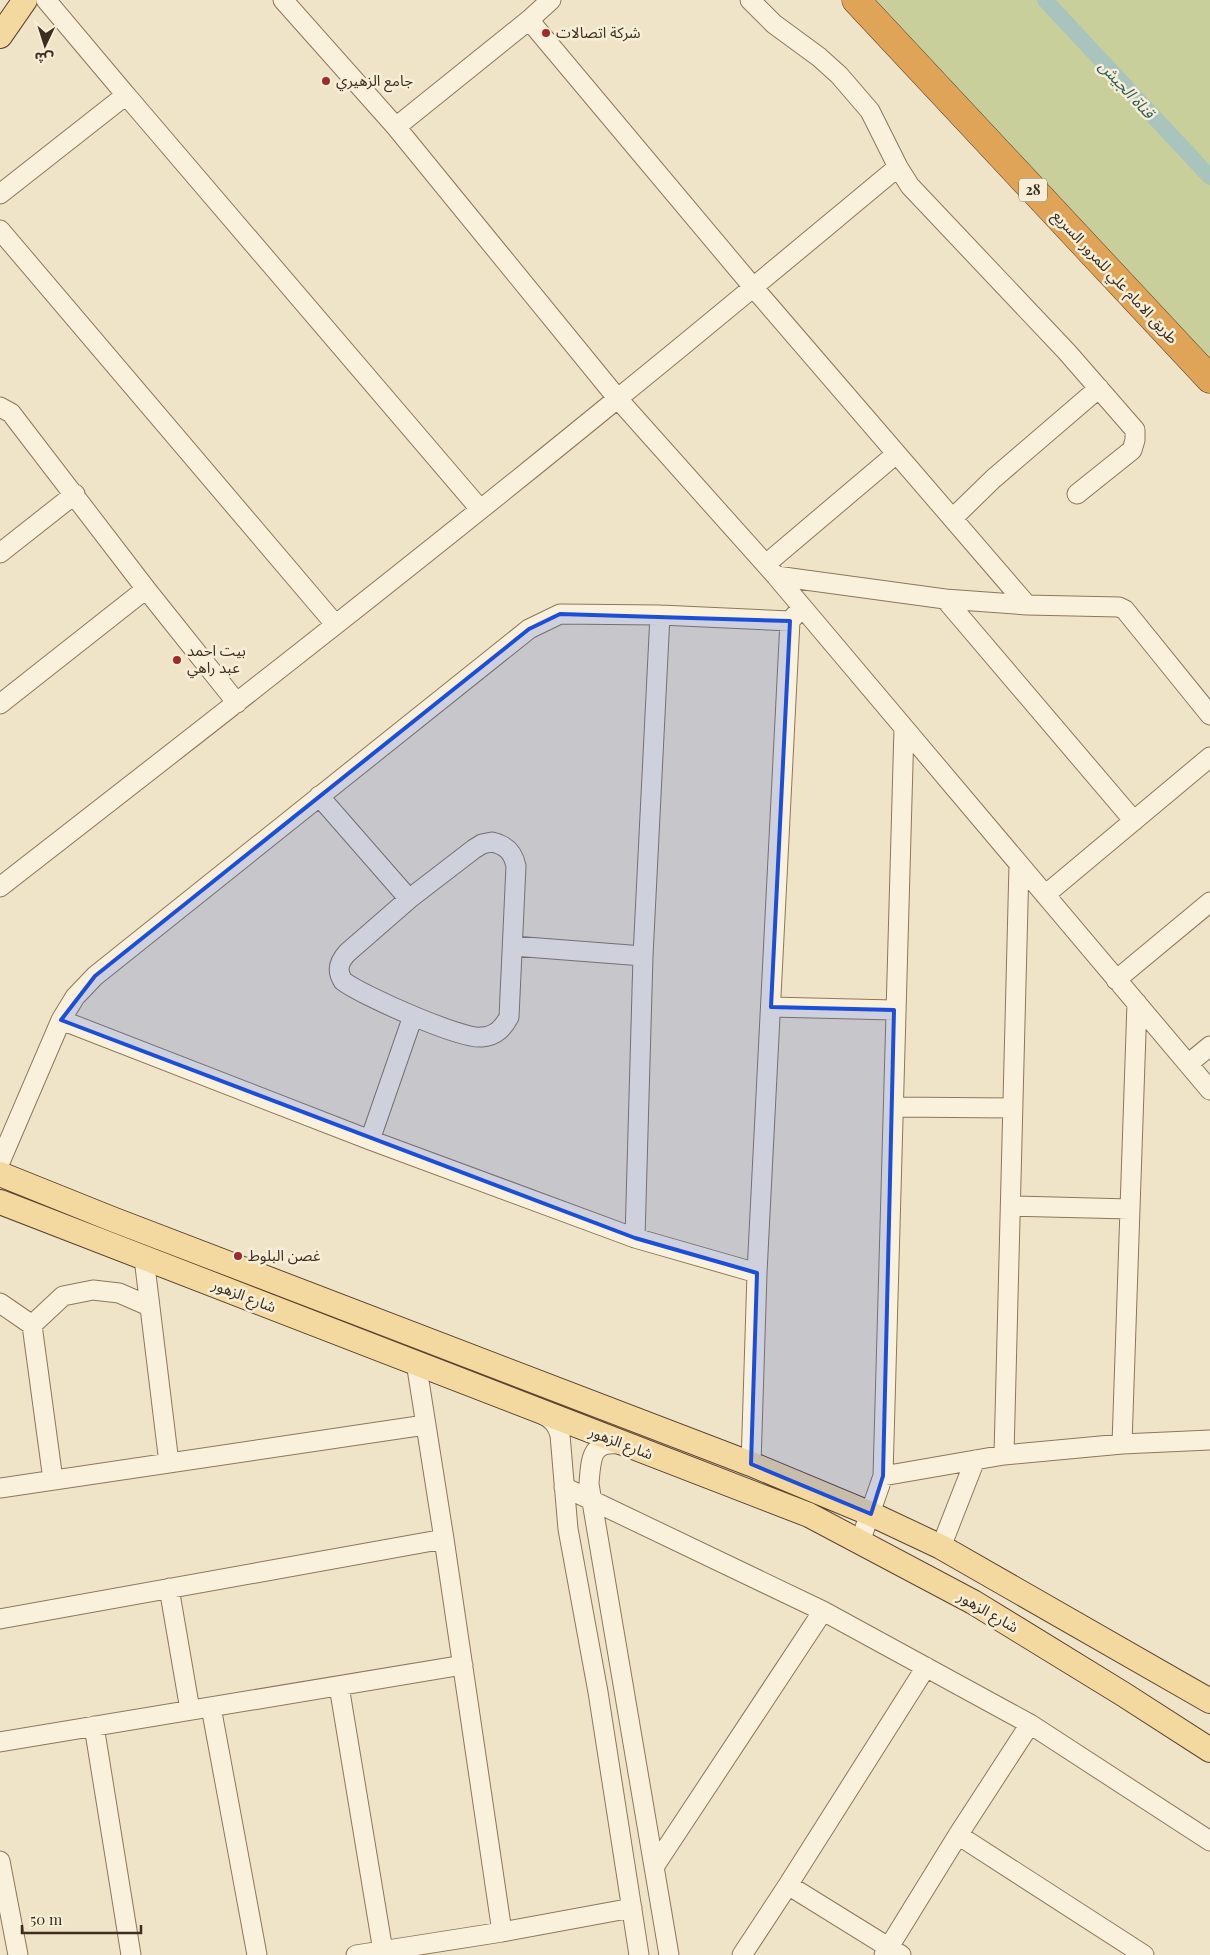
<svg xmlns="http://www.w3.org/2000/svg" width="1210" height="1955" viewBox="0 0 1210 1955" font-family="'Playfair Display','Noto Sans Arabic',serif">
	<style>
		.green { fill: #c9cf9b }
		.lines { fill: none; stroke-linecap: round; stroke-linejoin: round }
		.canal { stroke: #a9c4bc; stroke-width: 16 }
		.minor-casing { stroke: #8d765c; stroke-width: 21 }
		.major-casing { stroke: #5b4430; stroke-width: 26 }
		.highway-casing { stroke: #5b4430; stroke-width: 29 }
		.minor { stroke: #faf1dc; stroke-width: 19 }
		.major { stroke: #f3d9a0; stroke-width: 24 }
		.highway { stroke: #e0a458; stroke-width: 28 }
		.marked { fill: #1d4ed8; fill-opacity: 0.2; stroke: #1d4ed8; stroke-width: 4; stroke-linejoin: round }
		.poi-dot { fill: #9e2a2b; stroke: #f7eed8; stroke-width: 2 }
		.labels { text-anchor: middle; stroke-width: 5; stroke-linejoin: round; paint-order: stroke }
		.shield { fill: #f7eed8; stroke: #756857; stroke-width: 1 }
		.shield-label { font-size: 14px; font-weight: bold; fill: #3d2e20 }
		.poi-label { font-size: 15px; fill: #3d2e20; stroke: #f7eed8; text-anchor: start }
		.street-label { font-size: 15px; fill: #3d2e20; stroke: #f7eed8 }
		.water-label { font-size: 16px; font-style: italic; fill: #2f5d5a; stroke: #f7eed8 }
	</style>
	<rect width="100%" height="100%" fill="#f0e4c8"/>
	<path class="green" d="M863 0H1210V371Z"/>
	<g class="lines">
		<path class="canal" d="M1045 0 1210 177"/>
		<defs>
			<path id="minor" d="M46 0 126 95
				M283 0 396 127 618 399 776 576 1210 1090
				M750 0 774 24 819 57 839 75 870 111 898 167 910 186 1067 352 1135 430V440L1132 450 1077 494
				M529 20 753 287 1027 605
				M396 127 529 20 551 0
				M0 194 126 95 480 509
				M0 230 335 624
				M0 407 11 413 146 589 237 703
				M953 518 993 479 1099 388
				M0 553 75 494
				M766 564 896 454
				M776 576 945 599 1134 821
				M945 599 1027 605 1119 607 1125 610 1210 715
				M0 704 146 589
				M319 796 409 899
				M492 842C506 845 513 852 516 866L509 1017C503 1028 496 1036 482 1037 462 1040 361 995 343 981 336 970 339 962 347 953L409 899 474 849 482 844Z
				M0 887C207 726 414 565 617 399 711 323 804 245 898 167
				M1045 895 1210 757
				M513 946 643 956
				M1116 980 1210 902
				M771 1007 894 1010
				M61 1020 370 1140 635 1238 757 1273
				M1188 1064 1210 1046
				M894 1107 1012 1108
				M370 1140 413 1016
				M0 1162 61 1020 75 997 95 976 529 629 560 614 660 615 790 621
				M1011 1206 1130 1209
				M635 1238 643 956 660 615
				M144 1258 169 1463
				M0 1303 32 1325 53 1480
				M32 1325 63 1296 93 1290 119 1293 149 1306
				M416 1362 444 1539 502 1932
				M542 1414C552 1419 557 1424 560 1435L568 1529 598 1692 639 1955
				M1122 1444 1137 1003
				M624 1445C591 1439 591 1457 589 1484L669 1955
				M1004 1455 1019 865
				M751 1464 757 1273 790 621 798 612
				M883 1476C890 1227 896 978 904 728
				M564 1487 823 1611 1030 1724 1210 1841
				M0 1488 425 1425
				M860 1542 883 1476 1004 1455 1122 1444 1210 1440
				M941 1547 975 1460
				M169 1588 190 1710
				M0 1619 444 1539
				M339 1686 383 1951
				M211 1707 257 1955
				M94 1726 131 1955
				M0 1742 463 1665
				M958 1835 1144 1955
				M0 1861 18 1955
				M654 1867 823 1611
				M788 1885 901 1955
				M356 1955 502 1932 632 1908
				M742 1955 788 1885 926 1667
				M884 1955 958 1835 1030 1724"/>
			<path id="major" d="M0 36 25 0
				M0 1174 112 1219 751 1464 871 1514 941 1547 1210 1701
				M0 1202 809 1515 973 1602 1123 1694 1210 1750"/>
			<path id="highway" d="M856 0 1210 379"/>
		</defs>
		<use href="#minor" class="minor-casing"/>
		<use href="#major" class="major-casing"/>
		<use href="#highway" class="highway-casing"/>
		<use href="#minor" class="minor"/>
		<use href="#major" class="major"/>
		<use href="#highway" class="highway"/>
	</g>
	<path class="marked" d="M560 614 790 621 771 1007 894 1010 883 1476 871 1514 751 1464 757 1273 635 1238 61 1020 95 976 529 629Z"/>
	<g class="poi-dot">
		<circle cx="546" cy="33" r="5"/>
		<circle cx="326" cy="81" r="5"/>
		<circle cx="177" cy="660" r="5"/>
		<circle cx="238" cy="1256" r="5"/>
	</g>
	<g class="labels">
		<rect class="shield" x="1019" y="178.5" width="28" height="23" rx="4"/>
		<g class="shield-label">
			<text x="1033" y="195">28</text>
		</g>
		<g class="poi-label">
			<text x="556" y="38">شركة اتصالات</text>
			<text x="336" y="86">جامع الزهيري</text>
			<text x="187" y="656">بيت احمد<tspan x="187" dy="17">عبد راهي</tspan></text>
			<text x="248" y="1261">غصن البلوط</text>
		</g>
		<g class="street-label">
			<text transform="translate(1115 277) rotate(47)" y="5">طريق الامام علي للمرور السريع</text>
			<text transform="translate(244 1296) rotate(21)" y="5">شارع الزهور</text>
			<text transform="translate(621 1443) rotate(21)" y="5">شارع الزهور</text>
			<text transform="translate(988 1612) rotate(30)" y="5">شارع الزهور</text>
		</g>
		<g class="water-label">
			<text transform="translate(1127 89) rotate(47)" y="6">قناة الجيش</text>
		</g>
	</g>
	<g transform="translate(45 45) rotate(184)" stroke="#f7eed8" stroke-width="4" paint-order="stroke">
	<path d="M0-4L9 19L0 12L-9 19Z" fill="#3d2e20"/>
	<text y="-8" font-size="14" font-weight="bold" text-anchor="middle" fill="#3d2e20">ش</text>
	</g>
	<path d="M22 1925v8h119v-8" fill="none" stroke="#3d2e20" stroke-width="2.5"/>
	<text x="30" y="1925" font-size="15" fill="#3d2e20" stroke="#f7eed8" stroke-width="4" paint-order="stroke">50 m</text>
</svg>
